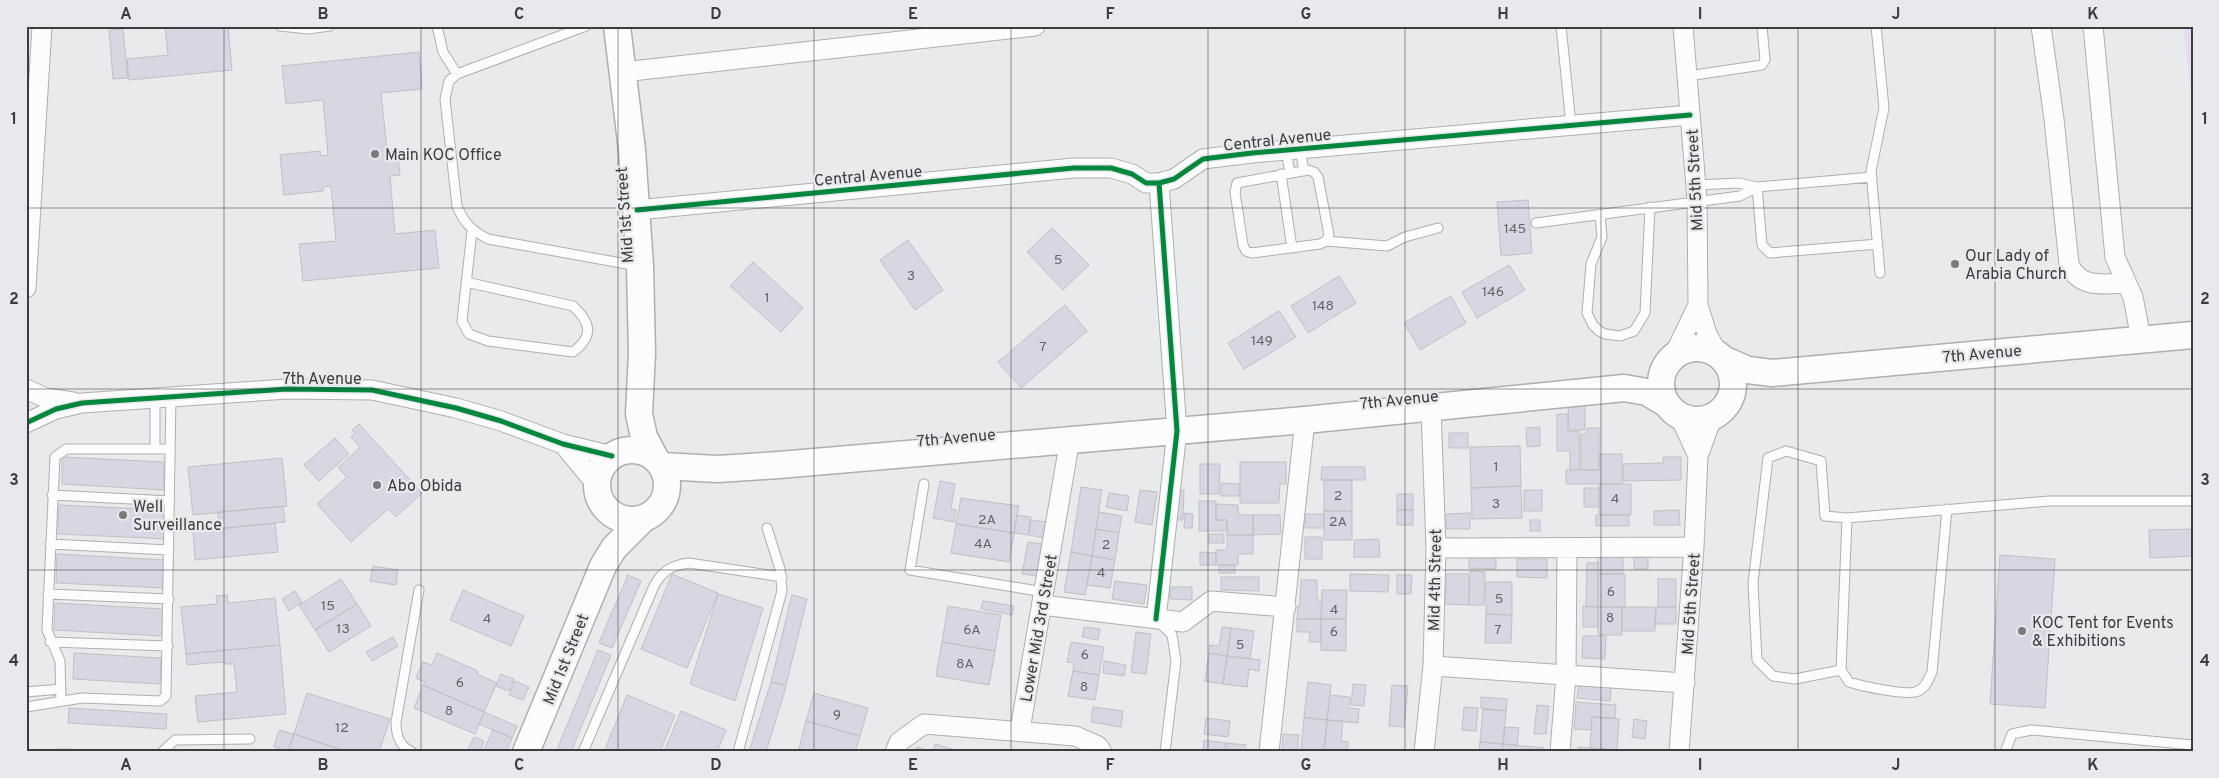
<svg xmlns="http://www.w3.org/2000/svg" width="2219" height="778" viewBox="0 0 2219 778" font-family="Overpass,sans-serif">
	<style>
		.green { fill: #e4dbf2 }
		.building { fill: #d6d7e3; stroke: #c1c1c3 }
		.lines { fill: none; stroke-linecap: round; stroke-linejoin: round }
		.lane-casing { stroke: #aeafb0; stroke-width: 11 }
		.street-casing { stroke: #aeafb0; stroke-width: 21 }
		.secondary-casing { stroke: #aeafb0; stroke-width: 29 }
		.lane { stroke: #fcfcfc; stroke-width: 9 }
		.street { stroke: #fcfcfc; stroke-width: 19 }
		.secondary { stroke: #fcfcfc; stroke-width: 26 }
		.cycleway-casing { stroke: #e8e9ed; stroke-width: 8 }
		.cycleway { stroke: #00873e; stroke-width: 5 }
		.grid { fill: none; stroke: #3c3d3e; stroke-width: 1; stroke-opacity: 0.55 }
		.poi-dot { fill: #797a7b; stroke: #e8e9ed; stroke-width: 2 }
		.labels { text-anchor: middle; stroke-width: 4.5; stroke-linejoin: round; paint-order: stroke }
		.number-label { font-size: 14px; fill: #636468 }
		.street-label { font-size: 16px; fill: #3c3d3e; stroke: #e8e9ed }
		.poi-label { font-size: 16px; fill: #3c3d3e; stroke: #e8e9ed; text-anchor: start }
		.neatline { fill: none; stroke: #3c3d3e; stroke-width: 2 }
		.grid-label { font-size: 16px; text-anchor: middle; font-weight: bold; fill: #3c3d3e }
	</style>
	<rect width="100%" height="100%" fill="#e9eaec"/>
	<path class="green" d="M2183 26H2193V108Z"/>
	<path class="building" d="M165 26H228L232 70 129 80 127 59 168 55Z
		M123 29 128 78 113 79 109 30Z
		M419 52 422 89 381 93 387 150 397 149 400 175 390 176 395 234 435 230 439 268 303 281 299 244 336 241 331 186 323 187V191L284 195 280 155 320 151 321 156 328 155 323 100 286 104 282 66Z
		M1528 200 1532 253 1501 256 1497 202Z
		M1052 228 1089 265 1063 290 1027 252Z
		M908 240 943 290 915 310 880 260Z
		M753 262 803 308 781 332 730 286Z
		M1509 265 1525 290 1477 318 1462 292Z
		M1339 276 1356 303 1308 333 1291 306Z
		M1451 296 1466 323 1420 350 1404 323Z
		M1065 305 1087 331 1021 388 998 362Z
		M1279 311 1296 337 1244 369 1228 343Z
		M1568 405H1585V430H1569Z
		M1557 414H1568V431H1579L1580 469H1570V451H1557Z
		M359 424 422 493 396 517 388 509 351 542 317 504 347 477 338 468 360 447 351 437 355 433 352 430Z
		M1540 427V446L1527 447 1526 428Z
		M1587 428H1599V470H1581V434H1587Z
		M1449 433H1468V448H1449Z
		M335 438 349 454 319 481 304 465Z
		M1520 446 1521 486 1471 488 1470 447Z
		M1599 454H1622V484H1566V470H1599Z
		M62 457 164 462V490L62 484Z
		M1663 457H1681V480L1623 481V464L1663 463Z
		M282 458 287 506 193 515 188 467Z
		M1240 462H1286V484H1280L1279 503H1240Z
		M1200 464H1220L1219 494H1200Z
		M1322 467H1365V480H1321Z
		M1324 480H1352V511H1324Z
		M940 481 955 484 951 509 956 510 954 522 933 518Z
		M1221 483 1240 484 1239 496H1221Z
		M1599 484H1631V515H1599Z
		M1521 486 1522 518 1472 519 1471 488Z
		M1081 487 1102 490 1092 556 1071 552Z
		M1584 488H1599V507H1584Z
		M1140 490 1157 492 1152 525 1135 522Z
		M1173 490H1184L1183 520H1172Z
		M1524 490H1542V511H1524Z
		M1109 493 1129 496 1127 511 1106 507Z
		M1397 494H1413V510H1397Z
		M961 498 1019 506 1014 533 956 524Z
		M1199 501H1216V520H1227V531H1199Z
		M1216 504 1238 505V515H1253V535H1227V520H1216Z
		M59 505 168 510 167 539 58 534Z
		M283 506 285 522 219 529 218 512Z
		M1397 510H1413V525H1397Z
		M1679 510 1680 525H1654V511Z
		M1324 511H1352V540H1324Z
		M1099 512 1122 516 1119 533 1096 529Z
		M1185 513 1193 514 1192 528H1184Z
		M1470 513V529H1446V514Z
		M1305 514H1324V528H1305Z
		M1017 515 1031 517 1028 535 1014 533Z
		M1253 515H1280L1281 534 1253 535Z
		M1596 515H1629V526H1596Z
		M1031 520 1046 522 1043 538 1029 535Z
		M1530 520H1540V531H1530Z
		M275 523 278 552 195 560 193 531Z
		M956 524 1014 533 1009 562 951 553Z
		M1096 529 1119 533 1115 560 1092 556Z
		M2193 529V556L2150 558 2149 530Z
		M1209 534H1224V543H1209Z
		M1227 535H1253V554H1238V565H1216V550H1227Z
		M1305 537H1322V559H1305Z
		M1379 539 1380 557H1354V540Z
		M1028 542 1043 544 1037 576 1022 574Z
		M1071 552 1092 556 1085 595 1064 592Z
		M1200 552 1216 553V565H1200Z
		M57 554 166 560 164 588 56 583Z
		M1598 554H1623V574H1598Z
		M1634 555H1648V569H1634Z
		M2000 555 2055 559 2045 708 1990 704Z
		M1092 556 1115 560 1110 588 1087 585Z
		M1469 557 1496 558V569L1469 568Z
		M1517 559H1547V578L1517 577Z
		M1587 563H1598V607H1586Z
		M1219 565H1235V573H1219Z
		M373 566 398 570 396 585 370 581Z
		M1470 571 1485 572 1484 605H1469Z
		M672 574 718 593 687 668 641 649Z
		M1350 574 1389 575 1388 592 1350 591Z
		M1446 574H1469V605L1445 604Z
		M1598 574H1625V607H1598Z
		M628 575 641 581 612 648 599 643Z
		M1397 575H1412L1411 594H1397Z
		M1221 577H1259V591L1221 590Z
		M341 579 357 604 315 630 299 605Z
		M1658 579H1676V607H1658Z
		M1301 580H1317V600H1322L1321 619H1297L1298 606H1300Z
		M1115 581 1147 585 1144 604 1112 599Z
		M1486 582H1512V615L1486 614Z
		M1171 587H1192V600L1170 599Z
		M463 590 524 616 511 646 450 620Z
		M1322 590H1347L1346 619H1321Z
		M295 591 302 602 289 611 282 599Z
		M718 594 763 608 735 701 690 684Z
		M227 595 228 603 275 598 280 645 186 654 181 607 217 604 216 596Z
		M792 595 807 599 786 685 771 682Z
		M983 601 1014 606 1012 615 981 609Z
		M55 603 163 609 162 636 54 630Z
		M357 604 371 626 329 652 315 630Z
		M948 606 1001 615 995 651 942 642Z
		M1583 606 1598 607V627H1583Z
		M1598 607H1622V635H1598Z
		M1622 607H1656L1655 631H1622Z
		M1656 607H1676V624H1655Z
		M1486 614 1512 615 1511 643H1485Z
		M1297 619H1321V642H1309L1310 632H1297Z
		M1321 619H1346V651L1321 650Z
		M1084 627 1100 629 1098 640 1082 637Z
		M1222 627 1231 628 1227 656 1209 653 1210 645 1219 646Z
		M1231 628 1254 631 1250 659 1227 656Z
		M1136 632 1151 634 1146 674 1131 672Z
		M1583 636H1606L1605 659 1582 658Z
		M393 637 398 646 372 661 366 652Z
		M942 642 995 651 989 685 936 676Z
		M1071 642 1104 647 1099 675 1073 671 1074 663 1067 662Z
		M280 645 286 714 198 722 195 696 237 692 234 664H227L222 662 187 665 186 654Z
		M598 650 611 655 571 752H556Z
		M74 653 161 658 160 684 73 679Z
		M437 653 478 671 477 674 497 683 484 712 423 685 425 682 416 678 423 662 432 665Z
		M1209 653 1227 656 1223 684 1205 681Z
		M1227 656 1260 660 1259 671 1249 669 1247 687 1223 684Z
		M1104 661 1126 665 1124 676 1103 673Z
		M1073 671 1099 675 1095 700 1068 696Z
		M501 674 514 679 509 691 496 686Z
		M515 681 529 687 523 700 509 695Z
		M771 682 786 687 766 752H749Z
		M1308 682 1331 685 1327 720 1304 717Z
		M1353 684 1366 685 1364 706 1351 705Z
		M423 685 484 712 475 734 414 708Z
		M1392 685 1408 686 1404 727 1389 726Z
		M1579 685 1611 687 1610 701 1577 698Z
		M307 693 390 719 379 752H348L294 734Z
		M814 693 868 708 860 736 806 721Z
		M627 695 675 715 660 752H604Z
		M1330 695 1350 697 1349 708 1359 709 1358 723 1327 720Z
		M1481 697 1507 699 1506 711 1481 708Z
		M1576 702 1616 705 1615 718 1592 717 1591 730 1574 729Z
		M1537 705 1549 706 1546 734H1534Z
		M1093 707 1123 711 1121 727 1091 722Z
		M1464 707 1478 708 1476 731 1462 730Z
		M69 708 167 714 166 729 68 723Z
		M1483 709 1506 711 1503 744 1480 742Z
		M681 711 726 730 717 752H664Z
		M484 712 517 726 512 738 479 724Z
		M1592 717 1619 719 1617 750 1590 748Z
		M1206 718 1230 721 1228 737 1204 734Z
		M1304 718 1327 720 1324 751 1301 749Z
		M1634 719 1647 721 1645 739 1632 737Z
		M1327 720 1343 721 1341 741 1348 742 1347 752 1324 751Z
		M806 721 860 736 855 752H810L799 749Z
		M1505 727 1519 728 1517 745 1503 744Z
		M279 730 294 734 288 751 274 747Z
		M493 730 512 738 506 752 483 751Z
		M294 734 348 752H288Z
		M1283 734 1299 735 1297 752H1282Z
		M474 737 484 741 480 752H467Z
		M1204 740 1226 743 1225 752H1203Z
		M1480 742 1503 744 1502 752H1479Z
		M1226 743 1246 745 1245 752H1225Z
		M935 744 961 752H933Z
		M1503 744 1544 748V752H1502Z
		M917 747 933 752H915Z
		M1578 747 1590 748 1589 752H1578Z
		M1590 748 1630 751 1629 752H1589Z
		M56 749H71V752H56Z"/>
	<g class="lines">
		<defs>
			<path id="lane" d="M280 26 308 29 330 26
				M437 26 443 52 457 74
				M586 26 457 74 449 81 445 99 457 206C464 223 471 230 488 239L638 266
				M1561 26 1571 125
				M1876 26 1884 108 1871 171 1880 273
				M1688 76 1762 65 1765 60 1762 26
				M1300 149 1304 171
				M1286 150 1290 173
				M1308 170 1314 172 1318 177 1329 235 1326 241 1320 244 1252 253 1246 251 1243 245 1235 192 1237 183Z
				M1281 174 1292 248
				M1696 185 1739 183 1757 187 1872 177
				M1757 187 1762 245 1770 253 1878 244
				M1600 214 1602 237 1591 264 1587 313 1593 325 1599 331 1605 334 1620 336 1634 331 1645 313 1650 207
				M1536 223 1740 196 1757 187
				M1326 241 1387 246 1405 237 1438 228
				M466 282 573 306C591 323 594 336 573 352L488 341 469 334 462 321 472 231
				M155 449V398
				M924 484 910 570 1044 592
				M52 495 170 501
				M1847 518 1841 670 1849 682C1861 686 1903 695 1915 692 1925 690 1928 680 1932 672L1947 509
				M50 544 169 550
				M48 594 169 599
				M1158 621 1172 635 1176 661 1165 752
				M50 642 168 646
				M1841 670 1795 679 1773 676 1757 660 1753 583 1768 458 1786 451 1821 461 1825 516 1847 518 2049 501H2193
				M26 692 61 689
				M61 701 60 661 47 630 55 457 66 449H170
				M26 707 82 698 160 701 166 696 171 397
				M162 752 175 740 250 739
				M412 752C399 746 396 735 396 722L419 590
				M583 752 654 586C662 571 672 565 689 563L782 577
				M738 752 782 591 780 569 767 528
				M2005 752 2012 734 2031 730 2193 745"/>
			<path id="street" d="M1683 26 1697 200 1698 305 1707 334 1718 354
				M2041 26 2054 119 2069 264C2079 289 2104 284 2126 283
				M2093 26 2115 257 2133 297 2141 339
				M623 72 1035 26
				M637 210 1074 168H1111L1132 174 1146 183H1159L1174 179 1203 159 1252 153 1690 115
				M26 288 42 26
				M1673 357 1698 305
				M26 389 46 398 73 402
				M1680 417 1698 456
				M26 423 56 409 82 403 287 389 372 390 456 408 501 421 563 444 612 456
				M563 444 597 485
				M1436 548 1694 547
				M1042 605 1183 622 1211 601 1286 607
				M1156 619 1177 431 1159 183
				M1433 666 1685 683
				M1020 730 1070 439
				M895 752 899 742 924 724 1075 736 1098 746 1102 752
				M1269 752 1305 420
				M1424 752 1433 666 1436 548 1431 408
				M1560 752 1566 675 1567 548
				M1679 752 1694 547 1698 456 1712 418"/>
			<path id="secondary" d="M617 26 632 150 640 266 642 353 639 414 644 437 655 458
				M1661 384a36 36 0 1 1 72 0a36 36 0 1 1-72 0Z
				M1725 360 1748 370 1772 373 2193 335
				M597 485a35 35 0 1 1 70 0a35 35 0 1 1-70 0Z
				M662 466 718 469 779 465 1305 420 1624 388 1647 392 1667 404
				M526 752 603 566 614 548 644 518"/>
		</defs>
		<use href="#lane" class="lane-casing"/>
		<use href="#street" class="street-casing"/>
		<use href="#secondary" class="secondary-casing"/>
		<use href="#lane" class="lane"/>
		<use href="#street" class="street"/>
		<use href="#secondary" class="secondary"/>
		<defs>
			<path id="cycleway" d="M637 210 1074 168H1111L1132 174 1146 183H1159L1174 179 1203 159 1252 153 1690 115
				M26 423 56 409 82 403 287 389 372 390 456 408 501 421 563 444 612 456
				M1156 619 1177 431 1159 183"/>
		</defs>
		<use href="#cycleway" class="cycleway-casing"/>
		<use href="#cycleway" class="cycleway"/>
	</g>
	<path class="grid" d="M224 26V752M421 26V752M618 26V752M814 26V752M1011 26V752M1208 26V752M1405 26V752M1601 26V752M1798 26V752M1995 26V752M26 208H2193M26 389H2193M26 570H2193"/>
	<g class="poi-dot">
		<circle cx="375" cy="154" r="5"/>
		<circle cx="1955" cy="264" r="5"/>
		<circle cx="377" cy="485" r="5"/>
		<circle cx="123" cy="515" r="5"/>
		<circle cx="2022" cy="631" r="5"/>
	</g>
	<g class="labels">
		<g class="number-label">
			<text x="1515" y="233">145</text>
			<text x="1058" y="264">5</text>
			<text x="911" y="280">3</text>
			<text x="1493" y="296">146</text>
			<text x="767" y="302">1</text>
			<text x="1323" y="310">148</text>
			<text x="1262" y="345">149</text>
			<text x="1043" y="351">7</text>
			<text x="1496" y="471">1</text>
			<text x="1338" y="500">2</text>
			<text x="1615" y="503">4</text>
			<text x="1496" y="508">3</text>
			<text x="987" y="524">2A</text>
			<text x="1338" y="526">2A</text>
			<text x="983" y="548">4A</text>
			<text x="1106" y="549">2</text>
			<text x="1101" y="577">4</text>
			<text x="1611" y="596">6</text>
			<text x="1499" y="603">5</text>
			<text x="328" y="610">15</text>
			<text x="1334" y="614">4</text>
			<text x="1610" y="622">8</text>
			<text x="487" y="623">4</text>
			<text x="343" y="633">13</text>
			<text x="972" y="634">6A</text>
			<text x="1498" y="634">7</text>
			<text x="1334" y="636">6</text>
			<text x="1240" y="649">5</text>
			<text x="1085" y="659">6</text>
			<text x="965" y="668">8A</text>
			<text x="460" y="687">6</text>
			<text x="1084" y="691">8</text>
			<text x="449" y="715">8</text>
			<text x="837" y="719">9</text>
			<text x="342" y="732">12</text>
		</g>
		<g class="street-label">
			<text transform="translate(1277 139) rotate(-6)" y="6">Central Avenue</text>
			<text transform="translate(868 175) rotate(-5)" y="6">Central Avenue</text>
			<text transform="translate(1694 180) rotate(-93)" y="6">Mid 5th Street</text>
			<text transform="translate(624 215) rotate(-94)" y="6">Mid 1st Street</text>
			<text transform="translate(1982 353) rotate(-5)" y="6">7th Avenue</text>
			<text x="322" y="384">7th Avenue</text>
			<text transform="translate(1399 399) rotate(-6)" y="6">7th Avenue</text>
			<text transform="translate(956 437) rotate(-5)" y="6">7th Avenue</text>
			<text transform="translate(1434 580) rotate(-89)" y="6">Mid 4th Street</text>
			<text transform="translate(1690 604) rotate(-86)" y="6">Mid 5th Street</text>
			<text transform="translate(1038 628) rotate(-80)" y="6">Lower Mid 3rd Street</text>
			<text transform="translate(565 659) rotate(-68)" y="6">Mid 1st Street</text>
		</g>
		<g class="poi-label">
			<text x="385" y="160">Main KOC Office</text>
			<text x="1965" y="261">Our Lady of<tspan x="1965" dy="18">Arabia Church</tspan></text>
			<text x="387" y="491">Abo Obida</text>
			<text x="133" y="512">Well<tspan x="133" dy="18">Surveillance</tspan></text>
			<text x="2032" y="628">KOC Tent for Events<tspan x="2032" dy="18">&amp; Exhibitions</tspan></text>
		</g>
	</g>
	<rect width="2219" height="778" fill="none" stroke="#e8e9ed" stroke-width="55"/>
	<rect x="28" y="28" width="2164" height="722" class="neatline"/>
	<g class="grid-label">
		<text x="126" y="19">A</text>
		<text x="323" y="19">B</text>
		<text x="519" y="19">C</text>
		<text x="716" y="19">D</text>
		<text x="913" y="19">E</text>
		<text x="1110" y="19">F</text>
		<text x="1306" y="19">G</text>
		<text x="1503" y="19">H</text>
		<text x="1700" y="19">I</text>
		<text x="1896" y="19">J</text>
		<text x="2093" y="19">K</text>
		<text x="14" y="124">1</text>
		<text x="2205" y="124">1</text>
		<text x="14" y="304">2</text>
		<text x="2205" y="304">2</text>
		<text x="14" y="485">3</text>
		<text x="2205" y="485">3</text>
		<text x="14" y="666">4</text>
		<text x="2205" y="666">4</text>
		<text x="126" y="770">A</text>
		<text x="323" y="770">B</text>
		<text x="519" y="770">C</text>
		<text x="716" y="770">D</text>
		<text x="913" y="770">E</text>
		<text x="1110" y="770">F</text>
		<text x="1306" y="770">G</text>
		<text x="1503" y="770">H</text>
		<text x="1700" y="770">I</text>
		<text x="1896" y="770">J</text>
		<text x="2093" y="770">K</text>
	</g>
</svg>
